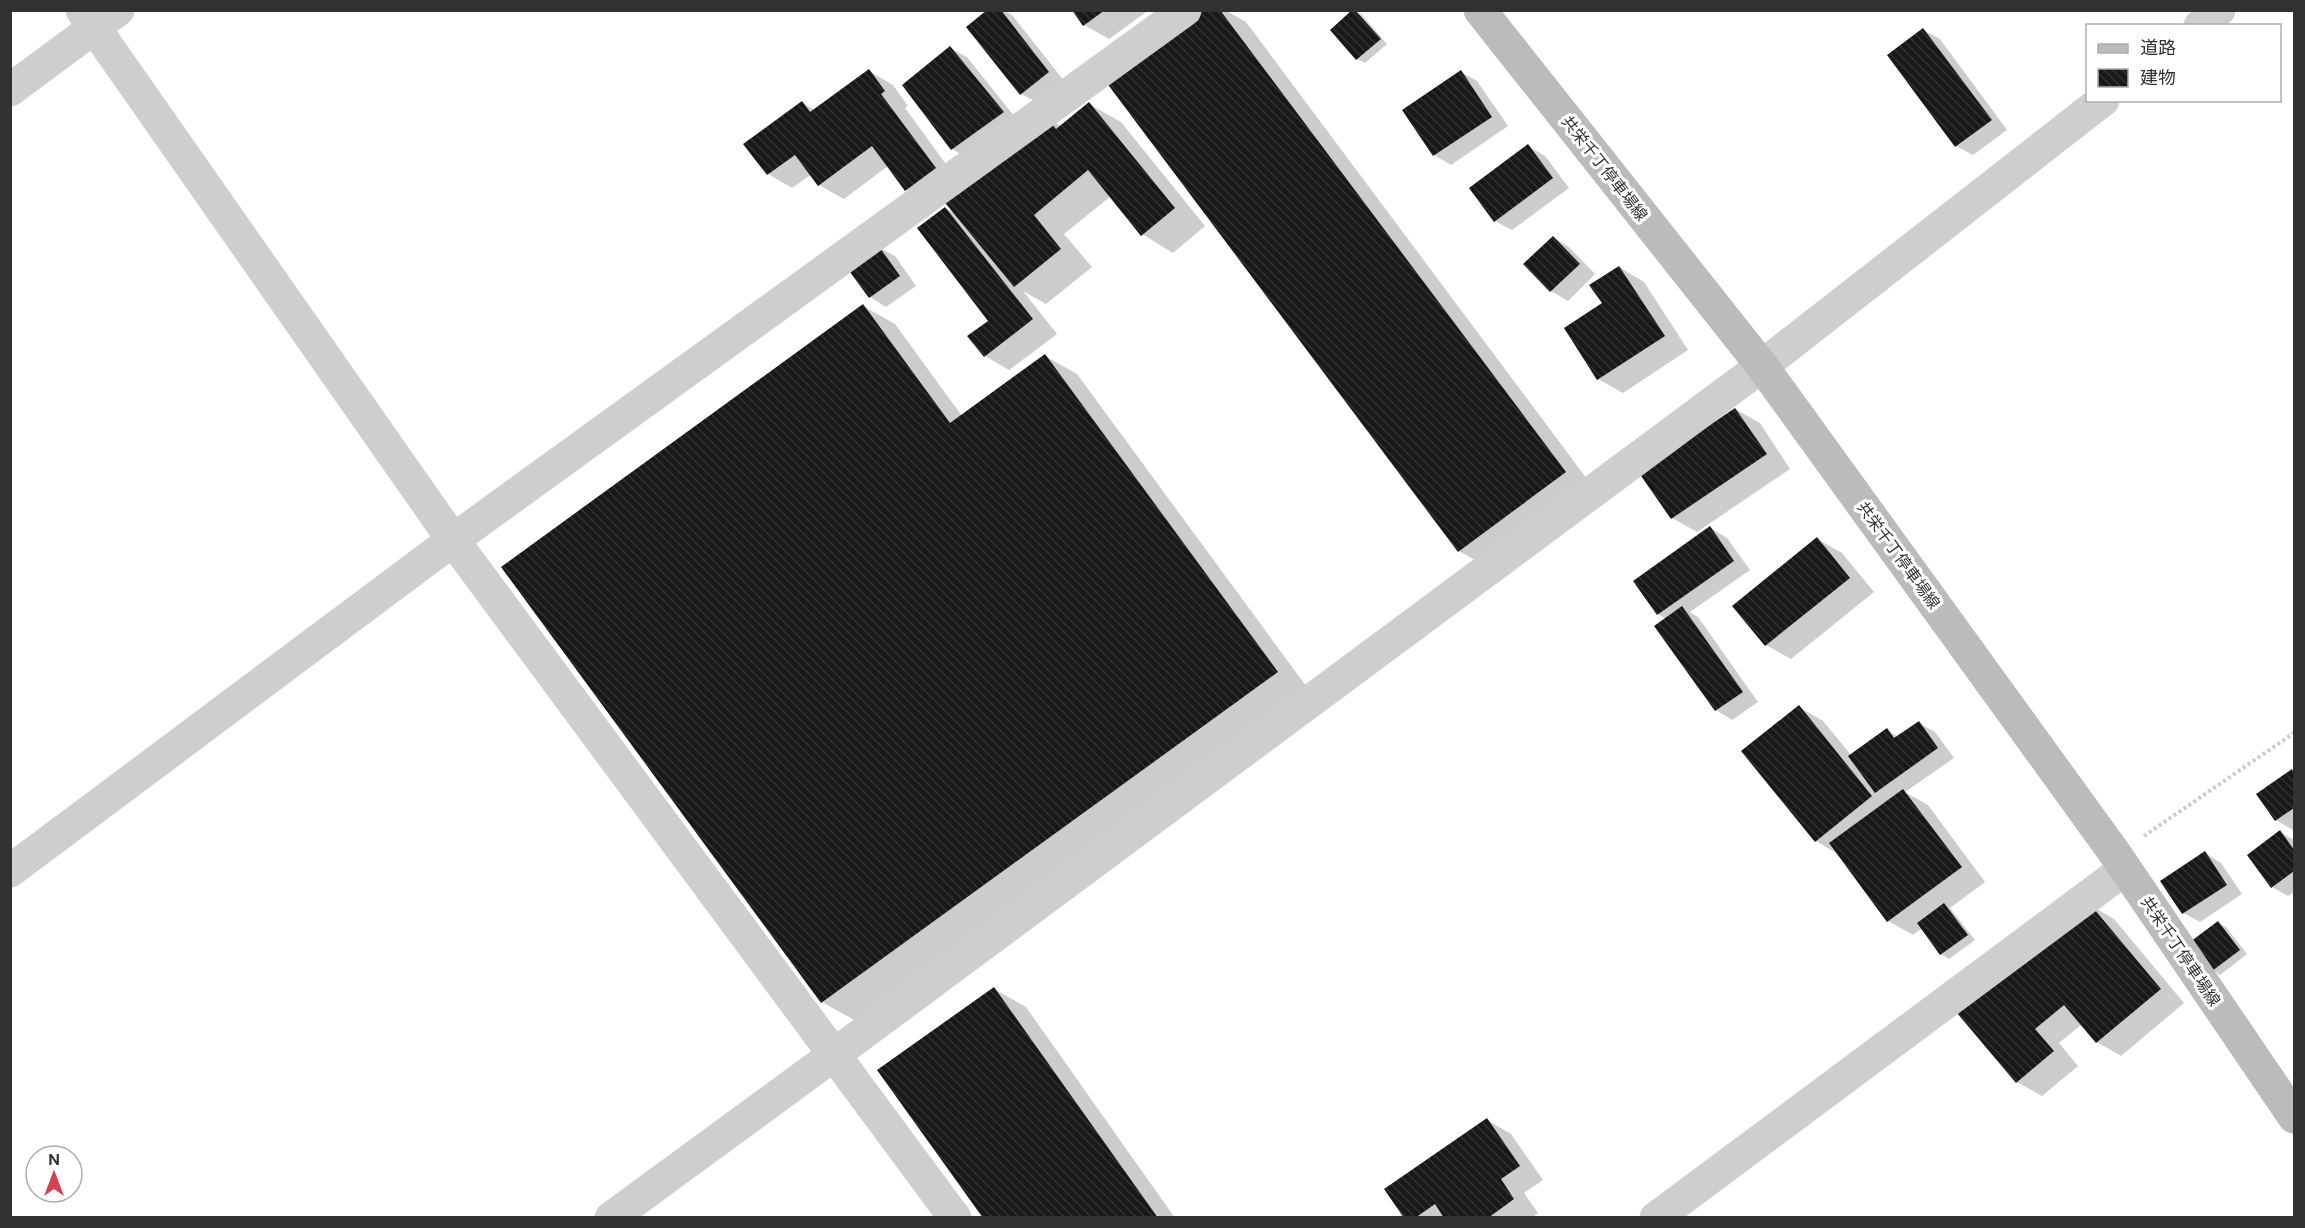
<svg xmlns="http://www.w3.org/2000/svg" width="2305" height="1228" viewBox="0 0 2305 1228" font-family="'DM Sans','Noto Sans JP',sans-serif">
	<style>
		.shadow { fill: #0003 }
		.building { fill: url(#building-back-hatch) }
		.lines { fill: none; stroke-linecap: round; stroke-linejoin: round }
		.path { stroke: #cbcbcb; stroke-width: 4; stroke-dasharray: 3 3; stroke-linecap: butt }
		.street { stroke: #cecece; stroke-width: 33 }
		.secondary { stroke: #bbb; stroke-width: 33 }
		.labels { text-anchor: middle; stroke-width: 6; stroke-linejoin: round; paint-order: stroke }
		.street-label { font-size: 16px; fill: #313131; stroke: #fff }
	</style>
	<defs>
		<pattern id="building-back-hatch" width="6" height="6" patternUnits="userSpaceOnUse" patternTransform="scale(1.5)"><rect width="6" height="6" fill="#181818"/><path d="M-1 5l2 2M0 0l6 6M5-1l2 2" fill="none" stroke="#313131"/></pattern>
	</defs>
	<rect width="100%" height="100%" fill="#fff"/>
	<path class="shadow" d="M989 10H1004L1012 15 1065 82 1038 103 1021 94Z
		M1074 10H1149L1109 39 1084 25Z
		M1205 10H1225L1246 22 1596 491 1490 569 1459 551Z
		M1354 11 1362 15 1387 44 1365 63 1357 59Z
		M1923 30 1940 39 2007 130 1973 155 1956 146Z
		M950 48 967 57 1019 122 969 159 952 149 904 86Z
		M869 71 893 85 908 106 905 108 959 182 930 204 906 189 888 166 844 199 819 185 812 174 792 188 768 174 802 103 815 110Z
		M1461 72 1477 81 1508 126 1451 165 1434 155Z
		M1089 104 1121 122 1205 226 1173 253 1142 234 1111 196 1064 234 1092 267 1046 304 1023 291 1057 334 1009 370 985 356 990 321 946 208 956 214 1046 117 1061 126Z
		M1528 146 1545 156 1569 188 1512 230 1495 221Z
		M1553 237 1569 247 1595 274 1568 301 1551 291 1525 264Z
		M878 247 895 256 916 286 886 307 870 297Z
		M1619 267 1644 282 1688 350 1623 393 1598 379 1604 304Z
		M863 306 895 324 962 416 1045 356 1077 374 1309 690 854 1020 822 1002 504 567Z
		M1735 409 1760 423 1790 469 1697 532 1672 518 1641 473Z
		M1711 528 1727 538 1750 570 1690 612 1698 617 1758 702 1732 720 1716 710 1666 619 1658 614Z
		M1817 539 1842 553 1874 592 1791 659 1766 645Z
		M1799 707 1823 721 1851 755 1887 730 1898 737 1919 723 1935 732 1954 758 1905 792 1928 805 1985 882 1950 908 1975 940 1949 959 1941 954 1922 928 1913 935 1888 921 1838 854 1816 841Z
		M2292 771 2294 773V828L2293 830 2276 820Z
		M2280 832 2294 840V892L2288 896 2272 887Z
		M2205 853 2221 863 2242 894 2200 922 2183 913Z
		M2090 905 2114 919 2184 1003 2121 1056 2097 1042 2082 1024 2059 1043 2078 1066 2042 1096 2017 1082 1959 1013Z
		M2218 923 2226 927 2247 954 2220 975 2213 970Z
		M994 989 1026 1007 1175 1218H985Z
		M1487 1120 1511 1134 1543 1180 1524 1193 1538 1213 1532 1218H1406Z"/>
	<path class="building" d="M987 10H1001L1049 72 1020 95 966 27Z
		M1072 10H1105L1083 26Z
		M1202 10H1220L1566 472 1458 552 1106 82Z
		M1352 10H1355L1381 39 1356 60 1330 30Z
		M1923 28 1992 120 1955 147 1887 55Z
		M950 46 1004 112 951 150 902 85Z
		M869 69 885 91 881 94 936 168 905 191 872 146 818 186 795 155 767 175 743 144 802 101 810 112Z
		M1461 70 1492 117 1433 156 1402 110Z
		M1089 102 1175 208 1141 236 1088 170 1034 215 1061 249 1014 287 942 199 1046 116 1056 129Z
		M1528 144 1553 178 1494 222 1469 188Z
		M945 207 1033 319 984 357 967 336 988 321 917 228Z
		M1553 236 1580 264 1550 292 1523 264Z
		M878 245 900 276 869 298 847 268Z
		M1619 266 1665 336 1597 380 1564 328 1602 303 1589 285Z
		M863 304 950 423 1045 354 1278 672 821 1003 501 567Z
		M1735 408 1767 454 1671 519 1639 473Z
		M1710 526 1734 561 1657 615 1633 581Z
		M1817 537 1850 578 1765 646 1732 606Z
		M1682 606 1743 692 1715 711 1654 626Z
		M1799 705 1872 796 1815 842 1741 751Z
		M1919 721 1938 748 1875 793 1848 756 1887 728 1894 738Z
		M2292 769 2294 773V808L2275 821 2256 794Z
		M1903 789 1962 867 1887 922 1829 843Z
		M2280 830 2294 850V871L2271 888 2247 855Z
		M2205 851 2227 885 2182 914 2160 881Z
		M1944 903 1968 935 1940 955 1917 923Z
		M2089 903 2161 989 2096 1043 2064 1005 2035 1029 2054 1051 2016 1083 1957 1013Z
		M2218 921 2240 950 2212 971 2190 942Z
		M994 987 1158 1218H983L877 1070Z
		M1487 1118 1520 1166 1501 1179 1514 1199 1488 1218H1444L1435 1204 1415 1218H1404L1384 1189Z"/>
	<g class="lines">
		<path class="path" d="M2144 836 2294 733"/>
		<path class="street" d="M82 10 453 540 955 1218
			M2200 26 2219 10
			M10 90 118 10
			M10 871 453 540 1185 10
			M611 1218 835 1054 1762 366 2103 100
			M1656 1218 2125 869"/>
		<path class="secondary" d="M1480 10 1762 366 2116 855 2294 1117"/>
	</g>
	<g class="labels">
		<g class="street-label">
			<text transform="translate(1605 168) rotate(52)" y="6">共栄千丁停車場線</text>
			<text transform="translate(1899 555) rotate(54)" y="6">共栄千丁停車場線</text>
			<text transform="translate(2181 951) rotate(56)" y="6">共栄千丁停車場線</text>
		</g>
	</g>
	<rect width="2305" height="1228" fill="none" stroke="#313131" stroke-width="24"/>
	<rect x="2086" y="24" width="195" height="78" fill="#ffffff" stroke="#adadad" stroke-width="1.5"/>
	<rect x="2098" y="44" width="30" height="9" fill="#bbbbbb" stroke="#adadad" stroke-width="1.5"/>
	<text x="2140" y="54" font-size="18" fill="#313131">道路</text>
	<rect x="2098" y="69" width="30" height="18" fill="url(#building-back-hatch)" stroke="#adadad" stroke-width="1.5"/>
	<text x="2140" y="84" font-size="18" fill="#313131">建物</text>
	<g transform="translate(54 1174)"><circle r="28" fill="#ffffff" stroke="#adadad" stroke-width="1.5"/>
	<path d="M0-4.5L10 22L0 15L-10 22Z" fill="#db4052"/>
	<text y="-9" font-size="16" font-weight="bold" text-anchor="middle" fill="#313131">N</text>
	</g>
</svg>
